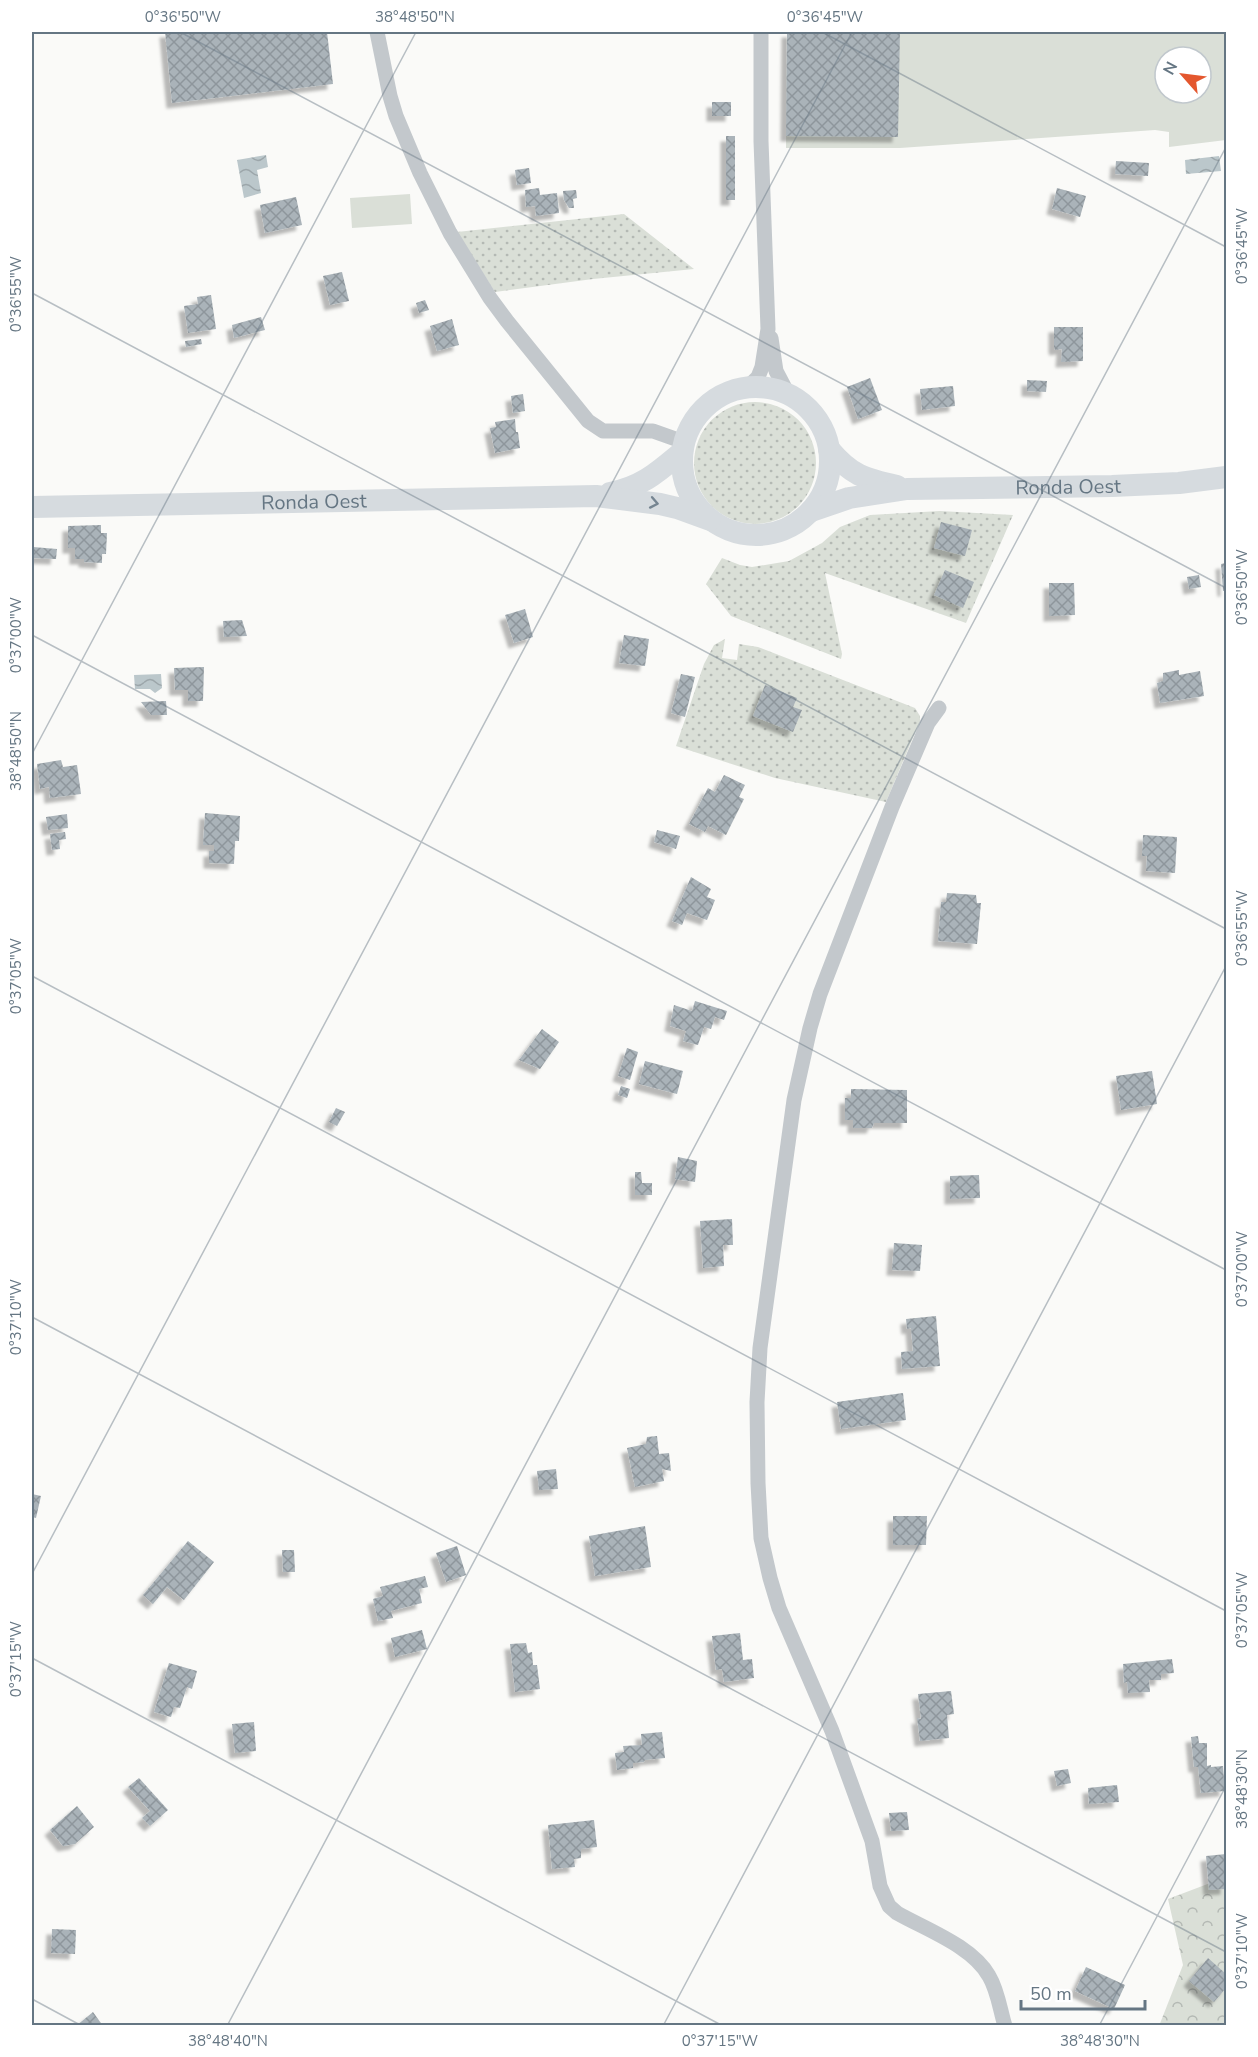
<svg xmlns="http://www.w3.org/2000/svg" width="1258" height="2057" viewBox="0 0 1258 2057" font-family="'Nunito Sans',sans-serif">
	<style>
		.green { fill: url(#green-dots) }
		.forest { fill: url(#forest-crowns) }
		.pitch { fill: #dadfd7; fill-rule: evenodd }
		.water { fill: url(#water-waves) }
		.building { fill: url(#building-cross-hatch); filter: url(#shadow) }
		.lines { fill: none; stroke-linecap: round; stroke-linejoin: round }
		.street { stroke: #c3c8cc; stroke-width: 15 }
		.secondary { stroke: #d6dbdf; stroke-width: 22 }
		.oneway { stroke: #768591 }
		.ticks { fill: none; stroke: #657683; stroke-width: 1.5; stroke-opacity: 0.45 }
		.labels { text-anchor: middle; stroke-width: 6; stroke-linejoin: round; paint-order: stroke }
		.street-label { font-size: 20px; fill: #657683; stroke: #fff }
		.neatline { fill: none; stroke: #657683; stroke-width: 2 }
		.ticks-label { font-size: 15px; text-anchor: middle; fill: #657683 }
	</style>
	<defs>
		<pattern id="green-dots" width="8" height="8" patternUnits="userSpaceOnUse" patternTransform="scale(1.5)"><rect width="8" height="8" fill="#dadfd7"/><path d="M2 2h.1M6 6h.1" fill="none" stroke="#b4b9b4" stroke-width="1.8" stroke-linecap="round"/></pattern>
		<pattern id="forest-crowns" width="20" height="18" patternUnits="userSpaceOnUse" patternTransform="scale(1.5)"><rect width="20" height="18" fill="#dadfd7"/><path d="M2 6a3 3 0 1 1 6 0M12 15a3 3 0 1 1 6 0" fill="none" stroke="#b4b9b4"/></pattern>
		<pattern id="water-waves" width="16" height="10" patternUnits="userSpaceOnUse" patternTransform="scale(1.5)"><rect width="16" height="10" fill="#bbc7cb"/><path d="M0 5q4-4 8 0t8 0" fill="none" stroke="#9ca6aa"/></pattern>
		<pattern id="building-cross-hatch" width="8" height="8" patternUnits="userSpaceOnUse" patternTransform="scale(1.5)"><rect width="8" height="8" fill="#aab3b9"/><path d="M0 0l8 8M0 8l8-8" fill="none" stroke="#8e969c"/></pattern>
		<filter id="shadow"><feDropShadow dx="-5.5" dy="5.5" stdDeviation="1.5" flood-color="#0004"/></filter>
	</defs>
	<rect width="100%" height="100%" fill="#fafaf8"/>
	<path class="green" d="M624 214 694 269 593 279 495 292 457 232Z
		M694 463a61 61 0 1 1 122 0a61 61 0 1 1-122 0Z
		M940 511 1013 515 966 623 825 573 842 654 841 659 731 616 706 584 722 558 740 565 752 567 789 561 822 543 840 527 870 515Z
		M725 639 722 658 737 660 739 644 758 647 915 708 920 716V721L886 802 775 778 676 746 704 664 714 645Z"/>
	<path class="forest" d="M1226 1877V2025L1159 2026 1183 1965 1168 1899Z"/>
	<path class="pitch" d="M787 32H1226V140L1169 147V132L1155 130 900 148H786ZM1165 57H1201V93H1165Z
		M410 194 412 224 352 228 350 198Z"/>
	<path class="water" d="M266 155 268 167 257 170 261 193 244 198 237 160Z
		M1219 156 1221 171 1186 174 1185 160Z
		M161 674 162 688 155 693 150 689H135L134 675Z"/>
	<path class="building" d="M165 32H327L333 84 172 103Z
		M787 32H900L898 137 786 136Z
		M712 102H731V116H712Z
		M726 136H735V200H726Z
		M1116 161 1149 163 1148 176 1115 174Z
		M529 168 531 183 517 185 515 170Z
		M539 188 540 195 557 193 559 213 536 216 535 206 526 207 525 190Z
		M1057 188 1086 196 1080 217 1052 209Z
		M576 190 577 198 573 199 574 208H569L564 200 563 191Z
		M296 197 302 225 265 233 260 205Z
		M342 272 349 301 330 305 323 276Z
		M211 295 216 329 188 333 184 306 198 304 197 297Z
		M425 300 429 310 419 313 416 303Z
		M261 317 265 330 234 338 232 325Z
		M452 319 459 345 437 351 430 326Z
		M1054 327H1083V361L1061 362 1062 349 1055 350 1054 347Z
		M201 339 202 344 186 347 185 341Z
		M870 378 882 410 858 419 847 387Z
		M1027 380 1047 381 1046 392 1027 391Z
		M953 386 955 406 922 410 920 389Z
		M523 394 525 411 513 413 511 396Z
		M515 419 516 432H518L520 448 495 453 490 428 496 427 495 422Z
		M941 522 972 530 965 556 934 548Z
		M101 525V533H107L106 554H102V563L84 562V559H75V548H68V526Z
		M33 547 57 549 56 559 32 558Z
		M1226 563V591H1223L1221 564Z
		M945 570 974 582 963 608 934 595Z
		M1199 575 1201 587 1189 589 1187 577Z
		M1049 583H1074L1075 615 1049 616Z
		M525 609 533 637 514 643 505 615Z
		M242 620 247 636 224 637 223 621Z
		M624 635 649 639 645 666 619 663Z
		M204 667 203 701H188V690H175L174 668Z
		M1179 670V675L1200 671 1204 696 1160 703 1157 683 1163 681V673Z
		M681 674 695 677 685 717 671 713Z
		M765 685 797 698 793 707 802 710 793 732 753 716Z
		M166 701 167 715H151L141 702Z
		M61 760 63 767 77 765 81 794 50 798 49 787 40 789 37 764Z
		M724 775 745 785 739 797 744 799 726 835 708 826 705 832 689 824 708 788 715 792Z
		M205 813 240 816 239 841H235L234 864 209 863V851H214V845H203Z
		M67 814 68 828 48 830 46 817Z
		M657 830 680 836 676 849 654 842Z
		M65 832 66 839 59 840 60 849 52 850 50 834Z
		M1143 835 1177 837 1175 873 1146 871 1147 856H1142Z
		M691 877 711 889 707 897 715 900 707 920 687 913 682 925 672 921Z
		M947 893 976 895 977 903H981L977 944 938 941 941 902H946Z
		M695 1001 727 1011 724 1020 715 1017 711 1029 704 1027 698 1045 683 1041 686 1031 670 1026 674 1005 692 1011Z
		M542 1029 559 1042 540 1069 519 1060Z
		M627 1048 638 1052 630 1080 618 1076Z
		M645 1061 683 1071 677 1094 639 1084Z
		M1152 1071 1157 1104 1121 1110 1116 1076Z
		M621 1086 630 1089 627 1098 618 1095Z
		M851 1089 907 1090V1123H874L872 1128H853V1120H845V1098H851Z
		M336 1108 345 1112 337 1126 329 1122Z
		M678 1157 697 1161 695 1182 675 1179Z
		M635 1172H641L642 1183H652V1195H635Z
		M979 1175 980 1198 950 1199V1176Z
		M732 1219 733 1245H723L724 1266 703 1268 700 1221Z
		M894 1243 922 1245 920 1271 892 1270Z
		M936 1316 940 1366 902 1369 901 1352 913 1351 911 1328 907 1329 906 1319Z
		M903 1393 906 1420 841 1429 837 1402Z
		M657 1436 659 1454 669 1453 671 1471 662 1469 664 1481 635 1487 627 1448 646 1444 647 1437Z
		M556 1469 558 1489 539 1490 537 1471Z
		M32 1494 41 1496 36 1518 32 1517Z
		M893 1516H927L926 1545H893Z
		M645 1526 651 1567 595 1576 589 1536Z
		M188 1541 214 1562 184 1600 167 1587 153 1604 143 1595Z
		M457 1546 466 1575 446 1582 436 1553Z
		M282 1550H294L295 1572H283Z
		M425 1576 428 1587 419 1589 422 1603 391 1611 393 1618 378 1621 373 1599 383 1596 380 1587Z
		M422 1630 427 1649 395 1657 391 1638Z
		M740 1633 743 1660 752 1659 754 1678 724 1682 722 1669 716 1670 712 1636Z
		M526 1643 528 1653 532 1652 533 1665H537L540 1689 515 1692 510 1644Z
		M1172 1659 1174 1673 1161 1674V1680H1149L1150 1692 1128 1693 1127 1682 1124 1683 1123 1664Z
		M169 1663 197 1671 192 1689 187 1687 180 1708 174 1707 171 1717 154 1712Z
		M951 1691 954 1714 947 1715 949 1738 920 1741 917 1718 921 1719 918 1694Z
		M254 1722 256 1751 235 1753 232 1724Z
		M662 1732 665 1758 645 1760 644 1762 633 1763V1768L617 1770 615 1753 624 1752 623 1746 642 1745 641 1734Z
		M1198 1736 1199 1743H1207V1766L1211 1765V1767L1223 1766 1225 1791 1201 1793 1198 1767H1194L1191 1737Z
		M1068 1769 1071 1783 1057 1786 1054 1771Z
		M139 1778 168 1810 150 1826 142 1818 150 1811 128 1787Z
		M1117 1785 1119 1802 1089 1804 1088 1788Z
		M77 1806 94 1827 75 1844 63 1846 50 1830Z
		M907 1812 909 1830 891 1831 889 1813Z
		M594 1820 597 1847 581 1849V1858L574 1859 575 1867 552 1869 548 1825Z
		M1226 1854V1889L1209 1890 1206 1856Z
		M52 1929 76 1930 75 1954 51 1953Z
		M1208 1958 1226 1974V1988L1214 2002 1189 1981Z
		M1086 1967 1125 1985 1114 2009 1075 1991Z
		M93 2012 103 2026H76Z"/>
	<g class="lines">
		<path class="street" d="M377 32 390 96 396 116 420 173 450 233 490 298 507 321 588 421 603 431H653L684 442
			M771 338 776 371 788 394
			M747 388 758 377 762 367 768 329 761 141V32
			M939 708 928 723 892 807 820 994 810 1028 794 1100 760 1348 757 1402 758 1483 761 1538 770 1578 779 1608 832 1731 872 1841 880 1886 889 1906 897 1913C927 1930 972 1946 989 1976 998 1991 1000 2010 1005 2026"/>
		<g class="secondary">
			<circle cx="756" cy="461" r="74"/>
			<path d="M829 449C851 475 864 479 897 486"/>
			<path d="M610 493C642 487 658 472 682 452"/>
			<path id="s1" d="M32 507 596 496 660 504 677 508 710 520"/>
			<path id="s2" d="M811 511 849 498 907 489 1112 486 1179 483 1226 477"/>
		</g>
	</g>
	<defs><path id="oneway-chevron" d="M-2-3.5L2.5 0L-2 3.5" fill="none" stroke-width="1.6" stroke-linecap="round" stroke-linejoin="round" transform="scale(1.5)"/></defs>
	<use class="oneway" href="#oneway-chevron" transform="translate(654 503) rotate(11)"/>
	<path class="ticks" d="M180 32 1226 588M822 32 1226 247M32 293 1226 929M32 635 1226 1270M32 754 416 32M32 976 1226 1611M32 1317 1226 1952M32 1574 852 32M32 1658 723 2026M32 1999 82 2026M227 2026 1226 147M663 2026 1226 966M1099 2026 1226 1786"/>
	<g class="labels">
		<g class="street-label">
			<text dy="7" stroke="none"><textPath href="#s2" startOffset="260">Ronda Oest</textPath></text>
			<text dy="7" stroke="none"><textPath href="#s1" startOffset="282">Ronda Oest</textPath></text>
		</g>
	</g>
	<rect width="1258" height="2057" fill="none" stroke="#ffffff" stroke-width="66"/>
	<g transform="translate(1183 75) rotate(298)"><circle r="28" fill="#ffffff" stroke="#c1c8cd" stroke-width="1.5"/>
	<path d="M0-4.5L10 22L0 15L-10 22Z" fill="#e4572e"/>
	<text y="-9" font-size="16" font-weight="bold" text-anchor="middle" fill="#657683">N</text>
	</g>
	<path d="M1021 2000v9h124v-9" fill="none" stroke="#657683" stroke-width="3"/>
	<text x="1030" y="2000" font-size="18" fill="#657683" stroke="#ffffff" stroke-width="4.5" paint-order="stroke">50 m</text>
	<rect x="33" y="33" width="1192" height="1991" class="neatline"/>
	<g class="ticks-label">
		<text x="183" y="22">0°36'50"W</text>
		<text x="415" y="22">38°48'50"N</text>
		<text x="825" y="22">0°36'45"W</text>
		<text transform="translate(1242 246) rotate(-90)" y="5">0°36'45"W</text>
		<text transform="translate(16 294) rotate(-90)" y="5">0°36'55"W</text>
		<text transform="translate(1242 587) rotate(-90)" y="5">0°36'50"W</text>
		<text transform="translate(16 635) rotate(-90)" y="5">0°37'00"W</text>
		<text transform="translate(16 751) rotate(-90)" y="5">38°48'50"N</text>
		<text transform="translate(1242 928) rotate(-90)" y="5">0°36'55"W</text>
		<text transform="translate(16 976) rotate(-90)" y="5">0°37'05"W</text>
		<text transform="translate(1242 1269) rotate(-90)" y="5">0°37'00"W</text>
		<text transform="translate(16 1317) rotate(-90)" y="5">0°37'10"W</text>
		<text transform="translate(1242 1610) rotate(-90)" y="5">0°37'05"W</text>
		<text transform="translate(16 1659) rotate(-90)" y="5">0°37'15"W</text>
		<text transform="translate(1242 1789) rotate(-90)" y="5">38°48'30"N</text>
		<text transform="translate(1242 1951) rotate(-90)" y="5">0°37'10"W</text>
		<text x="228" y="2046">38°48'40"N</text>
		<text x="720" y="2046">0°37'15"W</text>
		<text x="1100" y="2046">38°48'30"N</text>
	</g>
</svg>
